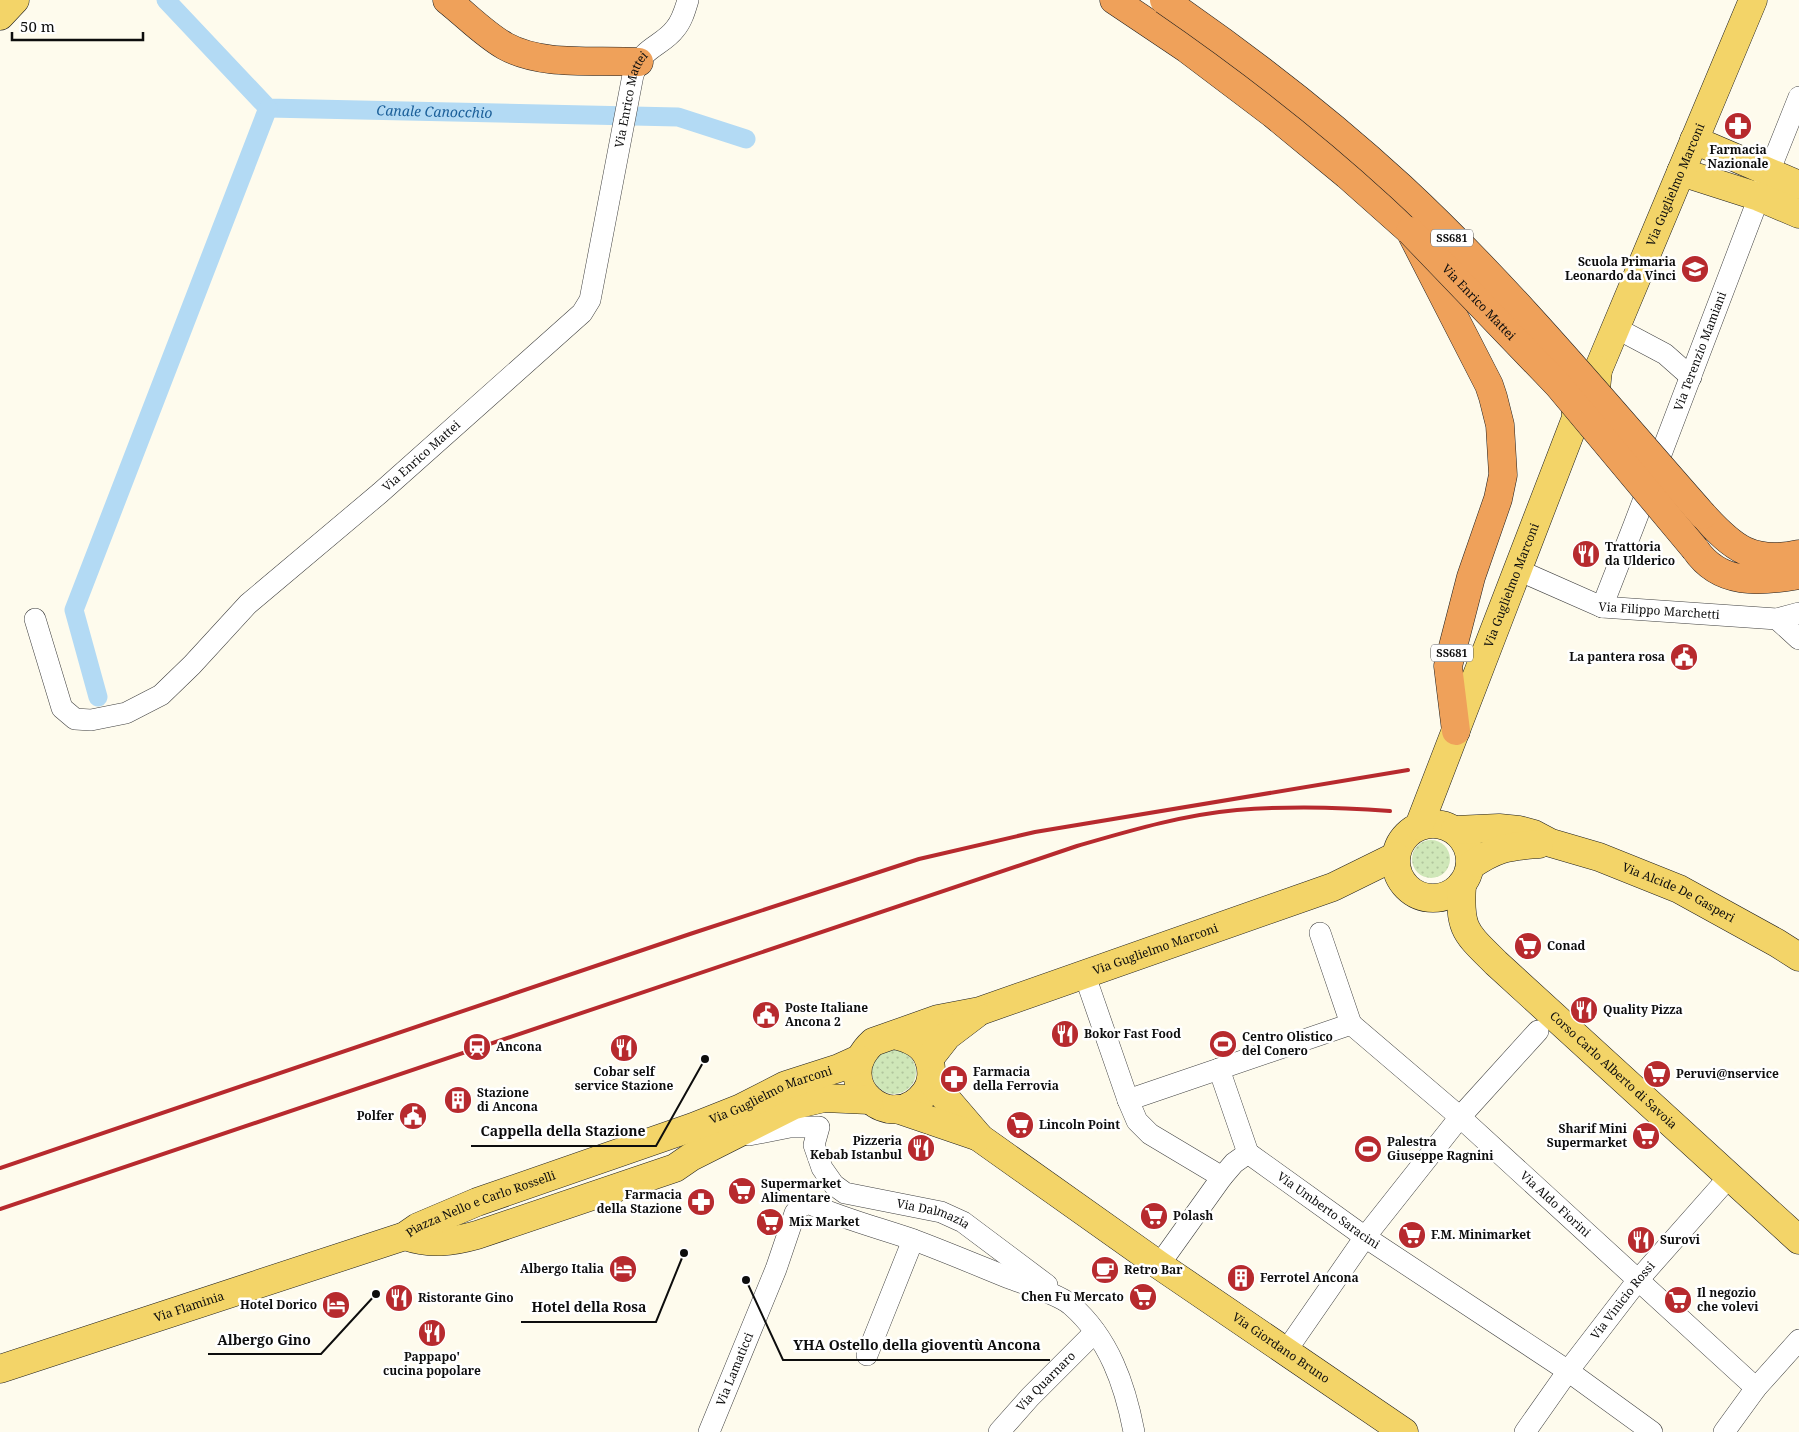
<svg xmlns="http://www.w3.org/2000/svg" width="1799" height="1432" viewBox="0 0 1799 1432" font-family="'Noto Serif',serif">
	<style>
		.grass { fill: url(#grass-dots) }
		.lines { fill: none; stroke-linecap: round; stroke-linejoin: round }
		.canal { stroke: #b3daf4; stroke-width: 19 }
		.minor-casing { stroke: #404040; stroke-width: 22 }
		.major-casing { stroke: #1e1e1e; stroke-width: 29 }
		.highway-casing { stroke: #1e1e1e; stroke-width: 29 }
		.minor { stroke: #fff; stroke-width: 21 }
		.major { stroke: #f3d468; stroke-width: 28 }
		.highway { stroke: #efa15a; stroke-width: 28 }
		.rail { stroke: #b72a2e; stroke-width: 4 }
		.highway-bridge-casing { stroke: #1e1e1e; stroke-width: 29; stroke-linecap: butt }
		.highway-bridge { stroke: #efa15a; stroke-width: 28 }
		.labels { text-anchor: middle; stroke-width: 5; stroke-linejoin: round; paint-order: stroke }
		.shield { fill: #fff; stroke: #565656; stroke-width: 1 }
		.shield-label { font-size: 11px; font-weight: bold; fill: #0d0d0d }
		.street-label { font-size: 12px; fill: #0d0d0d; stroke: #fff }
		.poi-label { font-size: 12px; font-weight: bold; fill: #0d0d0d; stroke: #fff; text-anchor: start }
		.water-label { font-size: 14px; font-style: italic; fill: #1b5f99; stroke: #fff }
		.leader { fill: none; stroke: #0d0d0d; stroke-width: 2 }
		.callout-dot { fill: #0d0d0d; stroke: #fff; stroke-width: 2 }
		.callout-label { font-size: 14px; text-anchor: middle; font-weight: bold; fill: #0d0d0d; stroke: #fff; stroke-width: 5; stroke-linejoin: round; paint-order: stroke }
	</style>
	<defs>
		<pattern id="grass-dots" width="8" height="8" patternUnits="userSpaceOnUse" patternTransform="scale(1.25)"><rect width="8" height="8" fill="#cfe7b8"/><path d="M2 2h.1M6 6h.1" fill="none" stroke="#b1c59d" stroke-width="1.8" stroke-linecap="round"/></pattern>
	</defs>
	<rect width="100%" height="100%" fill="#fefbed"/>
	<path class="grass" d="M1412 859a19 19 0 1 1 38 0a19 19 0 1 1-38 0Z
		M872 1072a22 22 0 1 1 44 0a22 22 0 1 1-44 0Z"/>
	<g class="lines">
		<g class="canal">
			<path id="s1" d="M166 0 268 108 678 117 746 139"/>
			<path d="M98 697 74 610 268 108"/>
		</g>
		<defs>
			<g id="minor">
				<path d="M1616 328 1665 354 1691 377"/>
				<path id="s2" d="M1518 570 1602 607 1777 619 1799 613"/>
				<path id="s3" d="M1602 607 1634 525 1759 197 1799 97"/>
				<path id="s4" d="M35 619 62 708 75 719 91 720 126 713 161 695 192 665 248 604 380 493 582 313 590 300 633 75C636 67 639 60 645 54 654 45 667 40 675 29 682 21 685 10 688 0"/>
				<path d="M1777 619 1799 639"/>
				<path d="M1320 933 1351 1024"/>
				<path id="s5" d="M1084 973 1128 1100 1137 1121 1150 1134 1222 1177 1234 1163 1248 1153 1365 1237 1568 1371 1652 1432"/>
				<path d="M1219 1069 1248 1153"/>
				<path id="s6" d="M1128 1100 1351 1024 1460 1117 1756 1388"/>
				<path id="s7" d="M749 1135 790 1127H819L814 1145 822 1168 834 1185 845 1193 941 1212 963 1222 1047 1285"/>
				<path d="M1159 1265 1222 1177"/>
				<path d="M1286 1351 1365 1237 1460 1117 1538 1031"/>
				<path d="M867 1355 913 1240"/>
				<path id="s8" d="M709 1432 776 1269 795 1213C799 1207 803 1204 810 1204 844 1219 879 1228 914 1240 946 1252 977 1265 1009 1278 1025 1284 1060 1295 1071 1305 1109 1338 1125 1385 1134 1432"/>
				<path id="s9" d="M999 1432 1030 1397 1095 1332"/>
				<path id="s10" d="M1525 1432 1568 1371 1638 1280 1730 1176"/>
				<path d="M1724 1432 1756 1388 1799 1340"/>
			</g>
			<g id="major">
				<path d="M0 16 15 0"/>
				<path d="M1694 140 1799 185"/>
				<path d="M1681 172 1759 197 1799 214"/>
				<path id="s11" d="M1596 389 1598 370 1753 0"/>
				<circle cx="1433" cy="861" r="37"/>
				<path id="s12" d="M1419 826 1576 418 1575 401 1584 380 1598 370"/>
				<path id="s13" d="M1455 830 1499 828 1519 830 1534 834 1551 843 1599 857 1679 889 1777 943 1799 957"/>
				<path d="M1470 866C1498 847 1507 847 1539 844"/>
				<path id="s14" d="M1462 884C1459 930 1465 932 1496 963L1799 1240"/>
				<path id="s15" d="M894 1035C909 1038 924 1044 929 1060 933 1071 932 1084 925 1093 892 1137 828 1083 873 1042L938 1019 980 1011 1333 887 1396 856"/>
				<path d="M929 1059 947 1036 976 1014"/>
				<path id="s16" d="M931 1081 980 1138 1159 1265 1404 1432"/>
				<path d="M897 1109 979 1137"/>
				<path d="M405 1236C431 1245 452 1242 477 1235L675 1168 691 1157 794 1105 824 1098 869 1100"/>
				<path id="s17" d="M0 1369 405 1236 418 1227 477 1202 693 1127 741 1108 786 1085 839 1068 859 1059"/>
			</g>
			<path id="highway" d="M447 0C466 15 484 34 505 46 543 67 596 59 639 62
				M1114 0 1187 49 1273 114 1347 175 1410 231 1489 385 1493 397 1500 425 1503 475 1498 499 1471 577 1448 666 1456 731
				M1703 515C1733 548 1752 564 1799 554
				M1695 549C1720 586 1760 582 1799 575"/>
		</defs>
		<use href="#minor" class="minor-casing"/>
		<use href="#major" class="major-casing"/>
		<use href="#highway" class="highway-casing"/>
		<use href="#minor" class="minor"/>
		<use href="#major" class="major"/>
		<use href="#highway" class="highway"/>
		<path class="rail" d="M0 1168 690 934 919 859 1035 832 1408 770
			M0 1209 1077 846C1129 831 1182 815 1237 810 1288 806 1339 807 1390 811"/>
		<defs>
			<g id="highway-bridge">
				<path d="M1164 0C1247 57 1327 119 1401 187 1510 288 1605 404 1703 515"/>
				<path id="s18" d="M1410 231 1558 385 1695 549"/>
			</g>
		</defs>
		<use href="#highway-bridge" class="highway-bridge-casing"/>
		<use href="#highway-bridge" class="highway-bridge"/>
	</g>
	<defs>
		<symbol id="pharmacy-disc" viewBox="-11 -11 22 22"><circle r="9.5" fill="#b72a2e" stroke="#fff"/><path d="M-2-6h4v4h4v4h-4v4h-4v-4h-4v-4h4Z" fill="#fff"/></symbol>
		<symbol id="school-disc" viewBox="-11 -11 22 22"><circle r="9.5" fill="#b72a2e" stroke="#fff"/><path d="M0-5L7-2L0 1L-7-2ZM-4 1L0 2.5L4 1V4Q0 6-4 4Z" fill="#fff"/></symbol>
		<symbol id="restaurant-disc" viewBox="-11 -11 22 22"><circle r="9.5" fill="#b72a2e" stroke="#fff"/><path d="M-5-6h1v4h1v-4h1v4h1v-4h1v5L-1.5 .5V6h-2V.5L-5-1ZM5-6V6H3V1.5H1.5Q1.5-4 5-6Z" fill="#fff"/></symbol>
		<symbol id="civic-disc" viewBox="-11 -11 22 22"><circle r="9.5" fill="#b72a2e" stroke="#fff"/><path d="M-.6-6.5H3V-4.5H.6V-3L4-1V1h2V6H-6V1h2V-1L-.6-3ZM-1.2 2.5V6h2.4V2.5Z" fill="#fff"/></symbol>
		<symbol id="supermarket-disc" viewBox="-11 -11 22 22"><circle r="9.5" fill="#b72a2e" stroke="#fff"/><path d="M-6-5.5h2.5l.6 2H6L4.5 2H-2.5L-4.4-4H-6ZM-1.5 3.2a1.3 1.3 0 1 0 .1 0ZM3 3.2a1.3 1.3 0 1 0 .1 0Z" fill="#fff"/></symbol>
		<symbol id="stadium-disc" viewBox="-11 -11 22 22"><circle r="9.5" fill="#b72a2e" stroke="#fff"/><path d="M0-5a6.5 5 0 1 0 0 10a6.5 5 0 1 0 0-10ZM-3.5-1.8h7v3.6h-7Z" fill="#fff"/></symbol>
		<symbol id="station-disc" viewBox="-11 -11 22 22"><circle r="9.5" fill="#b72a2e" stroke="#fff"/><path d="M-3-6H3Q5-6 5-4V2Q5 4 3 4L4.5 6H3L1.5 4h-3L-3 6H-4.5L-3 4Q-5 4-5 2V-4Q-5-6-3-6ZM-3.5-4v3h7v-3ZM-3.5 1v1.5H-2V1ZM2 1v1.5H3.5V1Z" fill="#fff"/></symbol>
		<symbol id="building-disc" viewBox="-11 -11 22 22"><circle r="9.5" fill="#b72a2e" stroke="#fff"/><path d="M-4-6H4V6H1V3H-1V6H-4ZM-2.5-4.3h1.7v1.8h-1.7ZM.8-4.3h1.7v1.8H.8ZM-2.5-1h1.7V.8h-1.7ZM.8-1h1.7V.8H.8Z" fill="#fff"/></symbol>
		<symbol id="hotel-disc" viewBox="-11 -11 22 22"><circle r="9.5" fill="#b72a2e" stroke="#fff"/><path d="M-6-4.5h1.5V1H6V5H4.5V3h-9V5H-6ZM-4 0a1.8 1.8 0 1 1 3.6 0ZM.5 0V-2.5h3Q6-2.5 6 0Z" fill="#fff"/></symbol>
		<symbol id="cafe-disc" viewBox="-11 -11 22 22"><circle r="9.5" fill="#b72a2e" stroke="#fff"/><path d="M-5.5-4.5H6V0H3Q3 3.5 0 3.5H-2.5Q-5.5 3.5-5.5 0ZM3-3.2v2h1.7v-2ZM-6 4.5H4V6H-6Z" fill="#fff"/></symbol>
	</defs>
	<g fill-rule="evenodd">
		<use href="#pharmacy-disc" x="1722" y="110" width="32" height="32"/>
		<use href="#school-disc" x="1679" y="253" width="32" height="32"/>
		<use href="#restaurant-disc" x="1570" y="538" width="32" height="32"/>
		<use href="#civic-disc" x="1668" y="641" width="32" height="32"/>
		<use href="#supermarket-disc" x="1512" y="930" width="32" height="32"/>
		<use href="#restaurant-disc" x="1568" y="994" width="32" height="32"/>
		<use href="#civic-disc" x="750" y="999" width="32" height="32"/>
		<use href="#restaurant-disc" x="1049" y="1018" width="32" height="32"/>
		<use href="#stadium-disc" x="1207" y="1028" width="32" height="32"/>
		<use href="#station-disc" x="461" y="1031" width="32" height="32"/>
		<use href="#restaurant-disc" x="608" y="1032" width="32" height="32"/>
		<use href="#supermarket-disc" x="1641" y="1058" width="32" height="32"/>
		<use href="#pharmacy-disc" x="938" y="1063" width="32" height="32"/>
		<use href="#building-disc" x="442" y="1084" width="32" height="32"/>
		<use href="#civic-disc" x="397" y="1100" width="32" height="32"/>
		<use href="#supermarket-disc" x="1004" y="1109" width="32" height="32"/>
		<use href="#supermarket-disc" x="1630" y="1120" width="32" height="32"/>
		<use href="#restaurant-disc" x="905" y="1132" width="32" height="32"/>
		<use href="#stadium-disc" x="1352" y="1133" width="32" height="32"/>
		<use href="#supermarket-disc" x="726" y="1175" width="32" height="32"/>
		<use href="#pharmacy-disc" x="685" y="1186" width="32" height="32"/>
		<use href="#supermarket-disc" x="1138" y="1200" width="32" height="32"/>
		<use href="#supermarket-disc" x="754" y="1206" width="32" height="32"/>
		<use href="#supermarket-disc" x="1396" y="1219" width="32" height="32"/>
		<use href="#restaurant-disc" x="1625" y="1224" width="32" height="32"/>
		<use href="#hotel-disc" x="607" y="1253" width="32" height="32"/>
		<use href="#cafe-disc" x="1089" y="1254" width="32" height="32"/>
		<use href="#building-disc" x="1225" y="1262" width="32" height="32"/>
		<use href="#supermarket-disc" x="1127" y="1281" width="32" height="32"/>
		<use href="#restaurant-disc" x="383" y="1282" width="32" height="32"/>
		<use href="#supermarket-disc" x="1662" y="1284" width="32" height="32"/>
		<use href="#hotel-disc" x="320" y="1289" width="32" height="32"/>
		<use href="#restaurant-disc" x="416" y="1317" width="32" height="32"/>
	</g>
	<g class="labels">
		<g class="shield">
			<rect x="1431" y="229.5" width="42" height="17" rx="4"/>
			<rect x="1431" y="644.5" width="42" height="17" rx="4"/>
		</g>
		<g class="shield-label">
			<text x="1452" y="242">SS681</text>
			<text x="1452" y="657">SS681</text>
		</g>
		<g class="street-label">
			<text dy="4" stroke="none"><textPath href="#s4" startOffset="990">Via Enrico Mattei</textPath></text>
			<text dy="4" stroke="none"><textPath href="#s11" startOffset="220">Via Guglielmo Marconi</textPath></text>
			<text dy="4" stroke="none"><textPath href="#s18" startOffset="99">Via Enrico Mattei</textPath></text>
			<text dy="4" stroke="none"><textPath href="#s3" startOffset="274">Via Terenzio Mamiani</textPath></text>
			<text dy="4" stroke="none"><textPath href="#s4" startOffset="555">Via Enrico Mattei</textPath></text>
			<text dy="4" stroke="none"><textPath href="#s12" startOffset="258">Via Guglielmo Marconi</textPath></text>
			<text dy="4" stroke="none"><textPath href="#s2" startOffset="149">Via Filippo Marchetti</textPath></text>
			<text dy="4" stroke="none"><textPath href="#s13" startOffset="236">Via Alcide De Gasperi</textPath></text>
			<text dy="4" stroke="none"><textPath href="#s15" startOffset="506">Via Guglielmo Marconi</textPath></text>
			<text dy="4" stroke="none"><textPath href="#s14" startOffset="250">Corso Carlo Alberto di Savoia</textPath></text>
			<text dy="4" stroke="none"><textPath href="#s17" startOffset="819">Via Guglielmo Marconi</textPath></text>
			<text dy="4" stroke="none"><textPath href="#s6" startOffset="508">Via Aldo Fiorini</textPath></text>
			<text dy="4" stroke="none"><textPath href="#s17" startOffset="509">Piazza Nello e Carlo Rosselli</textPath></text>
			<text dy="4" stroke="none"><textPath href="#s5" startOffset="394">Via Umberto Saracini</textPath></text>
			<text dy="4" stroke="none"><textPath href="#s7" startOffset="239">Via Dalmazia</textPath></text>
			<text dy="4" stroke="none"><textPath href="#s10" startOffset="164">Via Vinicio Rossi</textPath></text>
			<text dy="4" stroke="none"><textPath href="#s17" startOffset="199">Via Flaminia</textPath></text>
			<text dy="4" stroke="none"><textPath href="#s16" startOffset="442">Via Giordano Bruno</textPath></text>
			<text dy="4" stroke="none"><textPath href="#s8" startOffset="68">Via Lamaticci</textPath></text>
			<text dy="4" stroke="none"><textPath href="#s9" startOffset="69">Via Quarnaro</textPath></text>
		</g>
		<g class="poi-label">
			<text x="1738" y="154" text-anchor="middle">Farmacia<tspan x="1738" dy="14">Nazionale</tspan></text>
			<text x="1676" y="266" text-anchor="end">Scuola Primaria<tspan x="1676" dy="14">Leonardo da Vinci</tspan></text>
			<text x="1605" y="551">Trattoria<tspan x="1605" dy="14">da Ulderico</tspan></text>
			<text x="1665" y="661" text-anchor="end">La pantera rosa</text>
			<text x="1547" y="950">Conad</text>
			<text x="785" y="1012">Poste Italiane<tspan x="785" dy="14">Ancona 2</tspan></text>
			<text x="1603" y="1014">Quality Pizza</text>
			<text x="1084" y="1038">Bokor Fast Food</text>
			<text x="1242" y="1041">Centro Olistico<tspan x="1242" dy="14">del Conero</tspan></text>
			<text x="496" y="1051">Ancona</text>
			<text x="624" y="1076" text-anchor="middle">Cobar self<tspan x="624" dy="14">service Stazione</tspan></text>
			<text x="973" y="1076">Farmacia<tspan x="973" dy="14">della Ferrovia</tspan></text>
			<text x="1676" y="1078">Peruvi@nservice</text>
			<text x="477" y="1097">Stazione<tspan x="477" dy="14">di Ancona</tspan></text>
			<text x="394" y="1120" text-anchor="end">Polfer</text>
			<text x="1039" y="1129">Lincoln Point</text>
			<text x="1627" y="1133" text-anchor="end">Sharif Mini<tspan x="1627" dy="14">Supermarket</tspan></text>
			<text x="902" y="1145" text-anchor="end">Pizzeria<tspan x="902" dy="14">Kebab Istanbul</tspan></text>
			<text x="1387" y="1146">Palestra<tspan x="1387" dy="14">Giuseppe Ragnini</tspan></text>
			<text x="761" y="1188">Supermarket<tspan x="761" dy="14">Alimentare</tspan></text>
			<text x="682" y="1199" text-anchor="end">Farmacia<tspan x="682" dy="14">della Stazione</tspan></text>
			<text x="1173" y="1220">Polash</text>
			<text x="789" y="1226">Mix Market</text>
			<text x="1431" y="1239">F.M. Minimarket</text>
			<text x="1660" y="1244">Surovi</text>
			<text x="604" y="1273" text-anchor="end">Albergo Italia</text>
			<text x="1124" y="1274">Retro Bar</text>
			<text x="1260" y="1282">Ferrotel Ancona</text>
			<text x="1697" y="1297">Il negozio<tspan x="1697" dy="14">che volevi</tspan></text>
			<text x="1124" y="1301" text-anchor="end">Chen Fu Mercato</text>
			<text x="418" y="1302">Ristorante Gino</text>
			<text x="317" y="1309" text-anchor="end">Hotel Dorico</text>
			<text x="432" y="1361" text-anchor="middle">Pappapo'<tspan x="432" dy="14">cucina popolare</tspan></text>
		</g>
		<g class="water-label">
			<text dy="5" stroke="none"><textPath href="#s1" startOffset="315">Canale Canocchio</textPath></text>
		</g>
	</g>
	<path class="leader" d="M705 1059L656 1146H471M684 1253L656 1322H521M376 1294L321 1354H208M746 1280L783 1360H1050"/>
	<g class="callout-dot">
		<circle cx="705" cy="1059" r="5"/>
		<circle cx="684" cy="1253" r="5"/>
		<circle cx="376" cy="1294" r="5"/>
		<circle cx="746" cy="1280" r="5"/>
	</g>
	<g class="callout-label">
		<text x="563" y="1136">Cappella della Stazione</text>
		<text x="589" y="1312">Hotel della Rosa</text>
		<text x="264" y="1345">Albergo Gino</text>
		<text x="917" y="1350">YHA Ostello della gioventù Ancona</text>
	</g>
	<path d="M12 32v8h131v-8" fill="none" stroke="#0d0d0d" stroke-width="2.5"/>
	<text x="20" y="32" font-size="15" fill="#0d0d0d" stroke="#ffffff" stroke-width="4" paint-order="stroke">50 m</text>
</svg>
